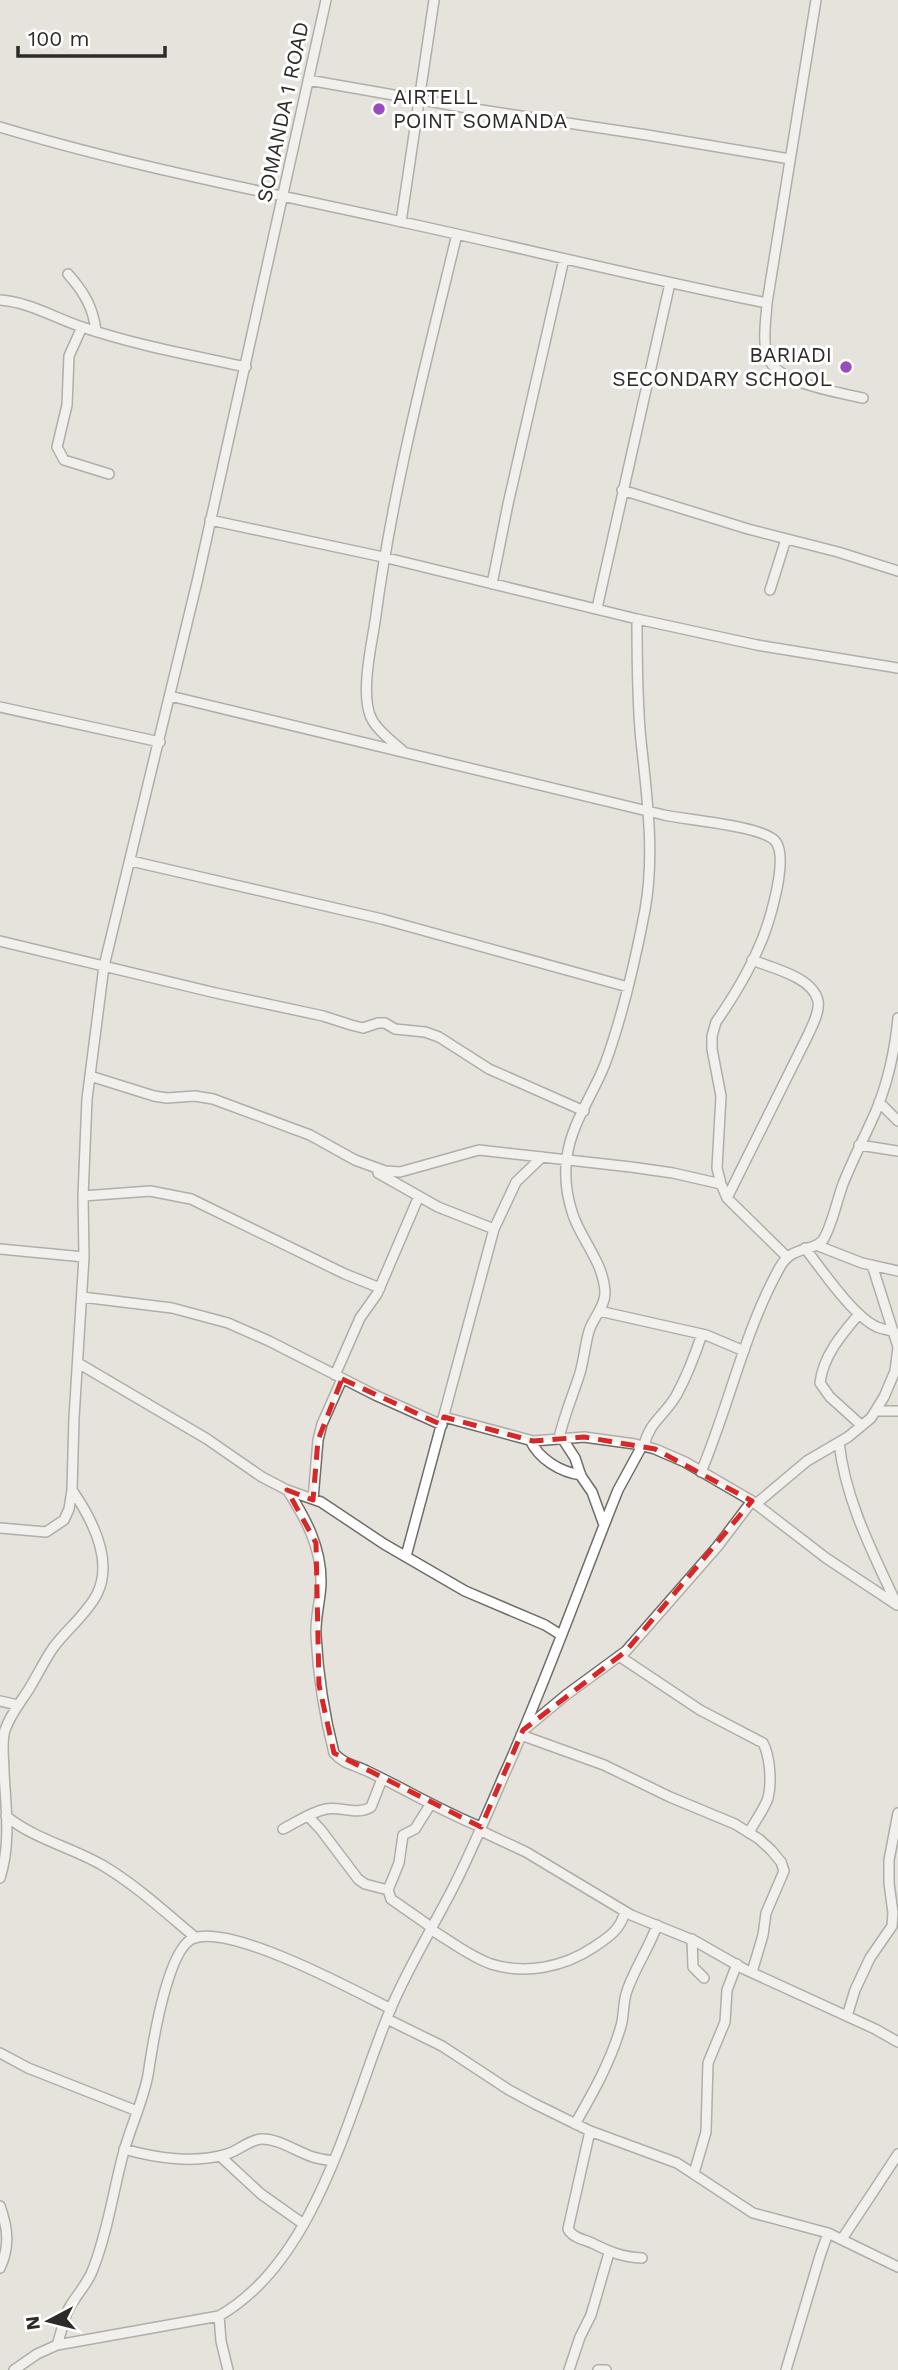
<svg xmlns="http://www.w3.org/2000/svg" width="898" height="2370" viewBox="0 0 898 2370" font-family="'Work Sans',sans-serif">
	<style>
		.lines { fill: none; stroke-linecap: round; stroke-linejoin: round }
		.street-casing { stroke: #6f6d68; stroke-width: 12 }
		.street { stroke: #fff; stroke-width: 9 }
		.marked { fill: none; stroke: #d62828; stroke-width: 5; stroke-dasharray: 14 9; stroke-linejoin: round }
		.poi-dot { fill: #9a4bbc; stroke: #fff; stroke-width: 2.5 }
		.labels { text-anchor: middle; stroke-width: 6; stroke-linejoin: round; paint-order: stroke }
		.poi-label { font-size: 21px; fill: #2c2b28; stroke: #fff; text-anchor: start }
		.street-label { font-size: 21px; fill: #2c2b28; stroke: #fff }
	</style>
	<rect width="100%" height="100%" fill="#e6e3dd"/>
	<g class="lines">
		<defs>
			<path id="street" d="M816 0 767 303C766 320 762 342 768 358 779 384 838 392 863 398
				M308 80 462 107 647 135 790 159
				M0 127C129 166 262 191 393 220 518 247 642 278 767 303
				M401 222 434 0
				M68 274C84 292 93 307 96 331
				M0 300C29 302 55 318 82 327 135 345 191 355 246 367
				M82 327 69 356 67 405 57 447 64 460 109 474
				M622 490 748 529 838 552 898 571
				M210 520 383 557 637 619 757 645 898 668
				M492 584 508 504 564 259
				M770 590 786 539
				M597 608 670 283
				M170 696C335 737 500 776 664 815 687 820 765 826 776 842 789 861 768 928 758 949 747 975 732 999 716 1022L712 1036V1049L721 1096 717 1168 721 1184 727 1198 787 1257
				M0 707 160 742
				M404 752C392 741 373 728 369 712 362 687 371 647 375 622 392 491 426 363 457 234
				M131 861 382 919 628 987
				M0 941 216 993 323 1016 351 1025 363 1028 378 1023H385L395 1029 425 1032 439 1037 489 1069 584 1111
				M90 1076 154 1096 167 1098 195 1096 213 1099 310 1135 355 1160 385 1171 400 1172 479 1150 631 1167 673 1173 721 1184
				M879 1102 898 1121
				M859 1145 898 1151
				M378 1173 438 1207 494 1229
				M83 1196 150 1191 191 1199 345 1274 380 1288
				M727 1198 809 1033C813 1024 820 1011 818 1001 813 977 772 968 752 960
				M816 1245 862 1263 898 1271
				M805 1248C822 1270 853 1316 877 1327 882 1329 889 1330 894 1332
				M0 1249 84 1257
				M82 1297 172 1308 228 1323 269 1341 375 1395 442 1425
				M599 1311 706 1335 744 1351
				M859 1314C842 1334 823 1356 820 1383L830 1397 861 1425
				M78 1363 207 1439 262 1477 287 1490 321 1502 384 1544 465 1591 545 1625 561 1635
				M335 1375 360 1318 377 1294 419 1196
				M876 1411H898
				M444 1417 533 1441 584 1437 635 1444 655 1449 685 1462 752 1501 826 1558 897 1605
				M559 1438C564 1416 573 1395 580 1373 584 1359 585 1345 589 1331 593 1318 605 1307 605 1293 604 1263 582 1241 573 1215 567 1197 564 1176 567 1157 571 1124 593 1095 605 1064 623 1015 635 962 645 910 655 855 647 796 641 741 637 701 637 660 637 619
				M562 1438 575 1458 581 1476 592 1492 604 1525
				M530 1440C539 1459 560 1472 581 1475
				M839 1442C845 1500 873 1553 897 1605
				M644 1446C649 1422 664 1416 676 1396 687 1376 695 1355 702 1334
				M701 1472C729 1406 745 1329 780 1267 792 1245 814 1252 823 1240 832 1226 837 1200 843 1184 853 1159 865 1136 876 1111 888 1082 895 1049 898 1018
				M288 1491C306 1519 321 1547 321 1581 321 1599 315 1617 316 1635 318 1675 324 1714 334 1753 343 1764 355 1765 367 1771 405 1789 441 1811 481 1827
				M313 1499 318 1440 322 1424 342 1379
				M756 1504 807 1461 848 1437 871 1418 884 1397 895 1371 898 1347 872 1265
				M0 1528 46 1532 64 1520 69 1509 72 1490 74 1418 84 1257 83 1196 87 1099 104 966 197 582 326 0
				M406 1556 494 1229 516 1182 542 1157
				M619 1656 700 1710 763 1743C770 1756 772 1783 768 1798 764 1810 754 1822 749 1833
				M0 1701 18 1705
				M525 1729 566 1695 626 1651 717 1547 752 1501
				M521 1735 604 1765 670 1797 735 1824 759 1839 771 1850 781 1862 784 1871 766 1913 763 1935 752 1972
				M430 1805 415 1829 403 1835 399 1863 388 1890 391 1899 431 1927
				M6 1816C34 1839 71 1847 102 1865 136 1885 166 1913 196 1938
				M308 1816 321 1830 358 1879 365 1884 388 1890
				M283 1829C297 1822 311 1812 326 1809 341 1806 357 1816 371 1807L382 1779
				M479 1830 526 1852 631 1915 695 1941 744 1969 875 2029 898 2042
				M0 1878C11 1844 6 1808 4 1773 4 1759 1 1743 5 1730 10 1715 20 1703 29 1689 37 1676 44 1661 53 1648 66 1630 87 1614 97 1594 114 1560 92 1519 72 1490
				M430 1929C449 1940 470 1957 491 1964 526 1975 564 1967 594 1947 609 1937 620 1930 625 1912
				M692 1939 693 1967 704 1978
				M847 2016 855 1990 870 1958 892 1926 893 1913 889 1883V1860L898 1813
				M387 2019 442 2046 509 2090 535 2104 590 2131 677 2163 753 2213 828 2233 898 2267
				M0 2053 28 2068 137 2111
				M575 2124C593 2093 611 2061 621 2026 624 2016 623 2004 626 1994 633 1970 649 1949 657 1925
				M590 2131 568 2229C573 2238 583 2239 592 2243 610 2252 622 2257 642 2258
				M124 2149C155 2158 195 2164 227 2154 238 2151 249 2140 261 2139 278 2138 297 2152 313 2157 319 2159 327 2160 334 2161
				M220 2156 261 2194 302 2223
				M694 2173 706 2132 708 2063 725 2022 727 1990 737 1964
				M0 2206C8 2228 10 2247 0 2268
				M842 2239 898 2154
				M219 2316 221 2341 228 2370
				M57 2345C61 2334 63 2321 68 2310 75 2296 88 2284 93 2269 108 2231 113 2191 124 2151 131 2126 143 2101 148 2075 152 2048 167 1947 194 1938 233 1925 352 1989 391 2009
				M14 2370 37 2354 57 2345 219 2316C318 2260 350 2106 391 2008 409 1966 433 1927 454 1886 472 1850 488 1812 504 1775 546 1682 580 1585 618 1490L642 1446
				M569 2370 580 2337 591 2315 609 2253
				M598 2370H606
				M786 2370 820 2256 828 2233"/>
		</defs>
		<use href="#street" class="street-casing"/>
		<use href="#street" class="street"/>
	</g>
	<path d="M0 0H898V2370H0ZM342 1379 442 1425 444 1417 533 1441 584 1437 655 1449 752 1501 626 1651 523 1730 481 1827 334 1753 319 1685 316 1543 287 1490 313 1500 318 1440Z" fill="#e6e3dd" fill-opacity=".55" fill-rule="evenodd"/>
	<path class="marked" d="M342 1379 442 1425 444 1417 533 1441 584 1437 655 1449 752 1501 626 1651 523 1730 481 1827 334 1753 319 1685 316 1543 287 1490 313 1500 318 1440Z"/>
	<g class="poi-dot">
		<circle cx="379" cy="109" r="7"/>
		<circle cx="846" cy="367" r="7"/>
	</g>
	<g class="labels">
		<g class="poi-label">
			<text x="393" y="104">AIRTELL<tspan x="393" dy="24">POINT SOMANDA</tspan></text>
			<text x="832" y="362" text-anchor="end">BARIADI<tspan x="832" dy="24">SECONDARY SCHOOL</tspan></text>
		</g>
		<g class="street-label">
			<text transform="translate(283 112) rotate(-78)" y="7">SOMANDA 1 ROAD</text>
		</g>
	</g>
	<g transform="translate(49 2321) rotate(263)" stroke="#ffffff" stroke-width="5" paint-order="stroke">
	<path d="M0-5L12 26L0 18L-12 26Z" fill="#2c2b28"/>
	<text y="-10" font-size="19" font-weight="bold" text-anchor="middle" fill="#2c2b28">N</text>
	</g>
	<path d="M18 46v10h147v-10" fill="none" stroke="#2c2b28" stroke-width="3.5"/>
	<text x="28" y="46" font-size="21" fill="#2c2b28" stroke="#ffffff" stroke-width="5" paint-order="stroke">100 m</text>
</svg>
